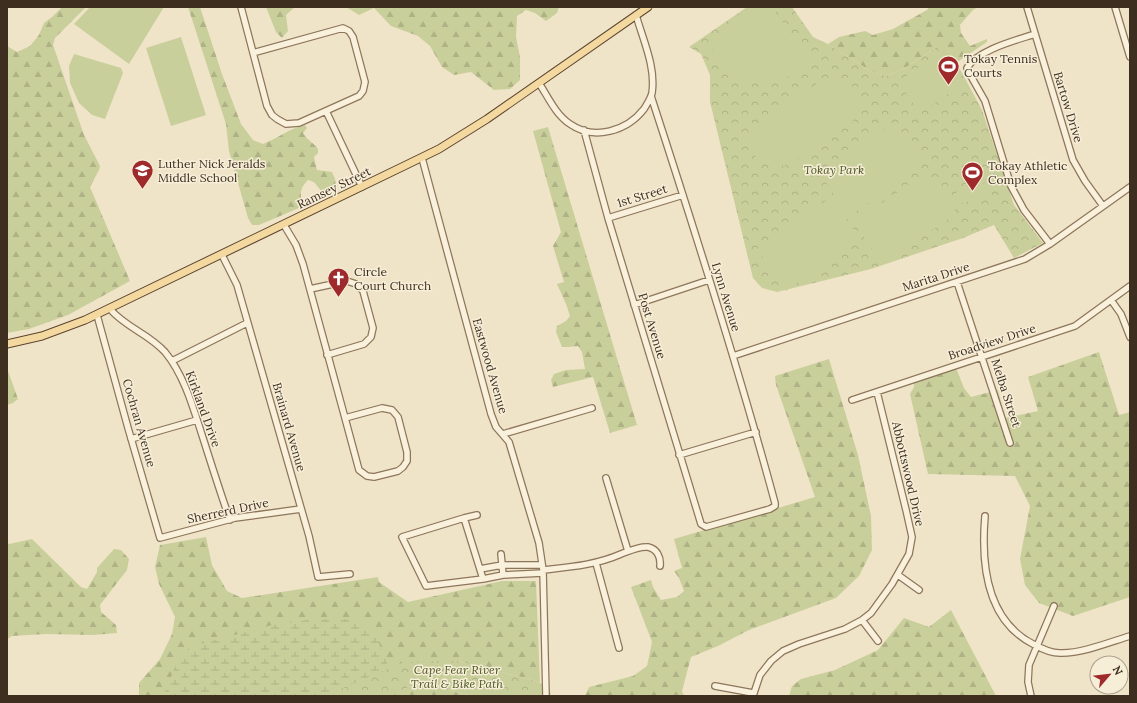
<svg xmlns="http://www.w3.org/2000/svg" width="1137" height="703" viewBox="0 0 1137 703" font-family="Lora,serif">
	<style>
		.forest { fill: url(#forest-firs) }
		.wetland { fill: url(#wetland-marsh) }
		.park { fill: url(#park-crowns) }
		.pitch { fill: #c9cf9b }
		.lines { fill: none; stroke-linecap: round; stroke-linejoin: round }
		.minor-casing { stroke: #8d765c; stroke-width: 8 }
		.major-casing { stroke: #5b4430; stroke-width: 9 }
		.minor { stroke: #faf1dc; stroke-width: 5.5 }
		.major { stroke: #f3d9a0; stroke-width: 7 }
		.labels { text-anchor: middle; stroke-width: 3; stroke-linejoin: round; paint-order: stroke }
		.poi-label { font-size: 12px; fill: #3d2e20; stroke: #f7eed8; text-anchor: start }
		.street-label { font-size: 12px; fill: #3d2e20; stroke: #f7eed8 }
		.park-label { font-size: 12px; font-style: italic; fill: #4d5a26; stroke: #f7eed8 }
	</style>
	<defs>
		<pattern id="forest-firs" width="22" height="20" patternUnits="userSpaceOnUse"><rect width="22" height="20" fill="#c9cf9b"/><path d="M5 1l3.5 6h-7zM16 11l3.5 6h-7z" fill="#aeb285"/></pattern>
		<pattern id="wetland-marsh" width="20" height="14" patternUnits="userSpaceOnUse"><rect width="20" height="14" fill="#c9cf9b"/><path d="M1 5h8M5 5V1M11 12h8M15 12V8" fill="none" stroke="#aeb285"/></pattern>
		<pattern id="park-crowns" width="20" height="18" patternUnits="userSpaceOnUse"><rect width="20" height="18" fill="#c9cf9b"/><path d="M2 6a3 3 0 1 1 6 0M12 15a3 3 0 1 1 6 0" fill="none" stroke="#aeb285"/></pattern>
	</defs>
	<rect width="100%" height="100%" fill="#f0e4c8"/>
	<path class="forest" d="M62 7H86L55 38 53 45 84 135 100 166 99 170 90 187 130 281 68 315 29 329 7 333V46L17 52 30 46 39 35 44 23 52 17Z
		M188 7H200L222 74 241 124 253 140 263 144C278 138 290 128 305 125L307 128 303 133C308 141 313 142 318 149V153L314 157 317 170 332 172 335 179 336 184 332 188 322 192 314 182 308 180C296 192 304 195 299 208L259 225H252L248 218 229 151 226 124Z
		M266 7H295L286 15 288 31 282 38 276 32Z
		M346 7H559L557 13 546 21 535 13 526 10 517 16 516 37 520 57V80L510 89 494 90 471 72 454 75 442 67 430 46 418 36 391 26 374 8 359 15Z
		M929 7H978L973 10 960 25 961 33 970 46 987 39V42L956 63 946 47H937L905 68 886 76 872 72 828 44 839 37 865 31 873 35 893 29 927 10Z
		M548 127 637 425 610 433 593 377 553 387 551 380 554 374 566 370 585 369 582 352 578 346 568 347H562L556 332 557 326 566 321 570 316 566 304 557 284 564 282 553 246 561 232 533 131Z
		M1099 352 1119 415 1130 412V597L1073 616 1039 603 1025 585 1020 559 1030 506 1015 476 928 474 910 394 914 387V376L954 363 964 388 971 397 998 390 1005 418 1038 411 1028 377Z
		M829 359 858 455 871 516 872 550 859 576 836 598 749 630 718 646 691 657 682 691 684 696H585L589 687 633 676 647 666 652 642 631 587 651 580 653 587 661 600 677 597 684 591 679 578 674 571 682 568 674 539 815 497 776 385 775 376Z
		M7 368 18 399 13 403 7 405Z
		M206 537 212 565 227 591 242 598 378 577 379 582 408 602 502 581H536L540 683 533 680 457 661 324 696H139V683L160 659 172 634 175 617 159 584 155 567 160 545Z
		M32 539 81 587 87 589 97 572V568L114 549 121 550 129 559 127 570 100 605 101 612 116 625 117 633 93 635 46 634 12 636 7 639V542L9 544Z
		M951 610 996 696H789L792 686 801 679 835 670 878 650 904 618 929 627Z
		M413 685 435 687 473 696H389Z"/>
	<path class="wetland" d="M315 619H358L375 633 400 696H163L180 655 192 646 272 625Z"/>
	<path class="park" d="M747 7H792L813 37 828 44 872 72 886 76 905 68 937 47H946L961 71 982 110 1014 205 1043 243 1014 258 994 225 963 238 871 269 777 292 762 288 753 278 710 102V75L701 54 689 47Z
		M457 661 533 680 549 687 551 696H473L435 687 413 685 389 696H324L404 662Z"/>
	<path class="pitch" d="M90 7H164L129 64 74 24Z
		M755 7H772L811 62 794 74 778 81 739 79 726 73 715 59 710 42Z
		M181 37 206 115 171 126 146 48Z
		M940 52 962 84 920 113 898 82Z
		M74 54 121 68 123 73 105 119 92 115 79 103 70 83 69 66Z
		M833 78C858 82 867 102 852 123L787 165C760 172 743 151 755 126L818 83 826 79Z
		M894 122 923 164 849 216 820 174Z
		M927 171 957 213 883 264 854 223Z
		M988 182 991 195 959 204 956 191Z
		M831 197 860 239 786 291 757 249Z"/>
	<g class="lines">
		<defs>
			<path id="minor" d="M241 7 267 106 272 115 277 119 286 124 299 123 359 96 363 91 365 82 353 37 349 31 343 28 253 53
				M1027 7 1073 160 1085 181 1103 206
				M1115 7 1130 57
				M1035 34C1017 40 977 50 967 68L968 71 985 101 1011 186 1024 210 1050 244
				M539 83C548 97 556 115 570 124 594 141 627 131 644 109 647 104 651 98 652 93 656 67 643 40 636 15
				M326 111 362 187
				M584 130 608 218 701 524 706 527 770 509 775 506V503C738 366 695 231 651 96
				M422 158 491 414 496 427 509 442 539 543 543 570 546 696
				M608 218 683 195
				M284 225 296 245 303 264 345 418
				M222 255 237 285 309 536 318 577 350 574
				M957 282 1010 443
				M310 289 347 281 356 284 363 291 373 328 371 337 364 344 327 355
				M1111 300 1121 314 1130 337
				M634 305 709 280
				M110 309C125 327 149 334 165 352 184 375 193 407 202 435 211 463 220 492 230 520
				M97 315 128 428 160 538 235 518 301 509
				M733 356 1025 259 1050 244 1130 187
				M172 361 247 323
				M852 400 1075 326 1130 286
				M382 408 392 410 398 417 407 452V461L403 467 398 471 374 477 367 476 359 470 345 418Z
				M503 434 592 408
				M131 439 197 420
				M679 455 756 432
				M606 478 628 551
				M985 516C981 563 986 620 1033 644 1042 649 1052 654 1062 653 1083 653 1110 642 1130 636
				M464 518 483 579 426 586 402 537 464 518 477 515
				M501 554 503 575
				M596 563 619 648
				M480 569 502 565H542
				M543 570C570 567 596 565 621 554 629 551 639 546 648 547 657 549 661 557 660 566
				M898 575 919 590
				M483 579 503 575 543 573
				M862 620 878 641
				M715 686 753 693
				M753 696 760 675 771 661 783 651 799 644 845 629 862 620 871 613 892 584 909 554 912 537 906 510 877 392
				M1031 696 1028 682 1029 665 1054 606"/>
			<path id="major" d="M7 344 42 336 85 320 402 167 439 149 487 119 648 7"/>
		</defs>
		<use href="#minor" class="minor-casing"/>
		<use href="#major" class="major-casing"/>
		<use href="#minor" class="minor"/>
		<use href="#major" class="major"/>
	</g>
	<defs>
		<symbol id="stadium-pin" viewBox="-11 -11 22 30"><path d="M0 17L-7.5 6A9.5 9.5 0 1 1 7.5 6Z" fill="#9e2a2b" stroke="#f7eed8"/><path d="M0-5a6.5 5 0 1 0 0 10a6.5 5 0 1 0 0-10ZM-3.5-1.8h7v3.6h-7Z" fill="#fff"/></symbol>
		<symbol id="school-pin" viewBox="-11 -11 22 30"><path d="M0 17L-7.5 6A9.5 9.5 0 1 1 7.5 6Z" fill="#9e2a2b" stroke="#f7eed8"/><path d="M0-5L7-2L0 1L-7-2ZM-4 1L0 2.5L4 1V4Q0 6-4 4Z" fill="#fff"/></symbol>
		<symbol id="church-pin" viewBox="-11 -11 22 30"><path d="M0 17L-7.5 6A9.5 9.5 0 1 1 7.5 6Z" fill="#9e2a2b" stroke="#f7eed8"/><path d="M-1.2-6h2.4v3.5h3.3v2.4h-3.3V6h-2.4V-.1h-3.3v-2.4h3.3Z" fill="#fff"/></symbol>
	</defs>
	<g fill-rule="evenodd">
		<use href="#stadium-pin" x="936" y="54" width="25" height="34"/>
		<use href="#school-pin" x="130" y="158" width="25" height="34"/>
		<use href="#stadium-pin" x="960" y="160" width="25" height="34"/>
		<use href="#church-pin" x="326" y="266" width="25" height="34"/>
	</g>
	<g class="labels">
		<g class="poi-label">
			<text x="964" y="63">Tokay Tennis<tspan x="964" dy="14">Courts</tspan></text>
			<text x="158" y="168">Luther Nick Jeralds<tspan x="158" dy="14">Middle School</tspan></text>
			<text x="988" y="170">Tokay Athletic<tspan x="988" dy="14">Complex</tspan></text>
			<text x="354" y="276">Circle<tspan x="354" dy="14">Court Church</tspan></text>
		</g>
		<g class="street-label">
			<text transform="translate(1068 107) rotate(73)" y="4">Bartow Drive</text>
			<text transform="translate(334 188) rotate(-26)" y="4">Ramsey Street</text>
			<text transform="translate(642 196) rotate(-17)" y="4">1st Street</text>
			<text transform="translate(936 277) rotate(-18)" y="4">Marita Drive</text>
			<text transform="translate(726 297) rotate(73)" y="4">Lynn Avenue</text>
			<text transform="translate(652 326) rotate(73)" y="4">Post Avenue</text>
			<text transform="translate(992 342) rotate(-18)" y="4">Broadview Drive</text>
			<text transform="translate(490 366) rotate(74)" y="4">Eastwood Avenue</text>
			<text transform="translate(1006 393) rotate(72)" y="4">Melba Street</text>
			<text transform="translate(203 409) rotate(70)" y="4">Kirkland Drive</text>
			<text transform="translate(139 423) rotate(74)" y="4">Cochran Avenue</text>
			<text transform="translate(289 427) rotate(74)" y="4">Brainard Avenue</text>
			<text transform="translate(908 474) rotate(77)" y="4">Abbottswood Drive</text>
			<text transform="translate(228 511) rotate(-12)" y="4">Sherrerd Drive</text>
		</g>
		<g class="park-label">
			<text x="834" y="174">Tokay Park</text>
			<text x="457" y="674">Cape Fear River<tspan x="457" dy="14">Trail &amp; Bike Path</tspan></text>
		</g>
	</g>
	<rect width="1137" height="703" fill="none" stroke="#3d2e20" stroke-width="16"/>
	<g transform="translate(1109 675) rotate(62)"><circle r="19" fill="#f7eed8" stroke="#ada18e"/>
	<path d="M0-3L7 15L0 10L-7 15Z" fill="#9e2a2b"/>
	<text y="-6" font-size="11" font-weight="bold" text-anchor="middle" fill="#3d2e20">N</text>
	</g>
</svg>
